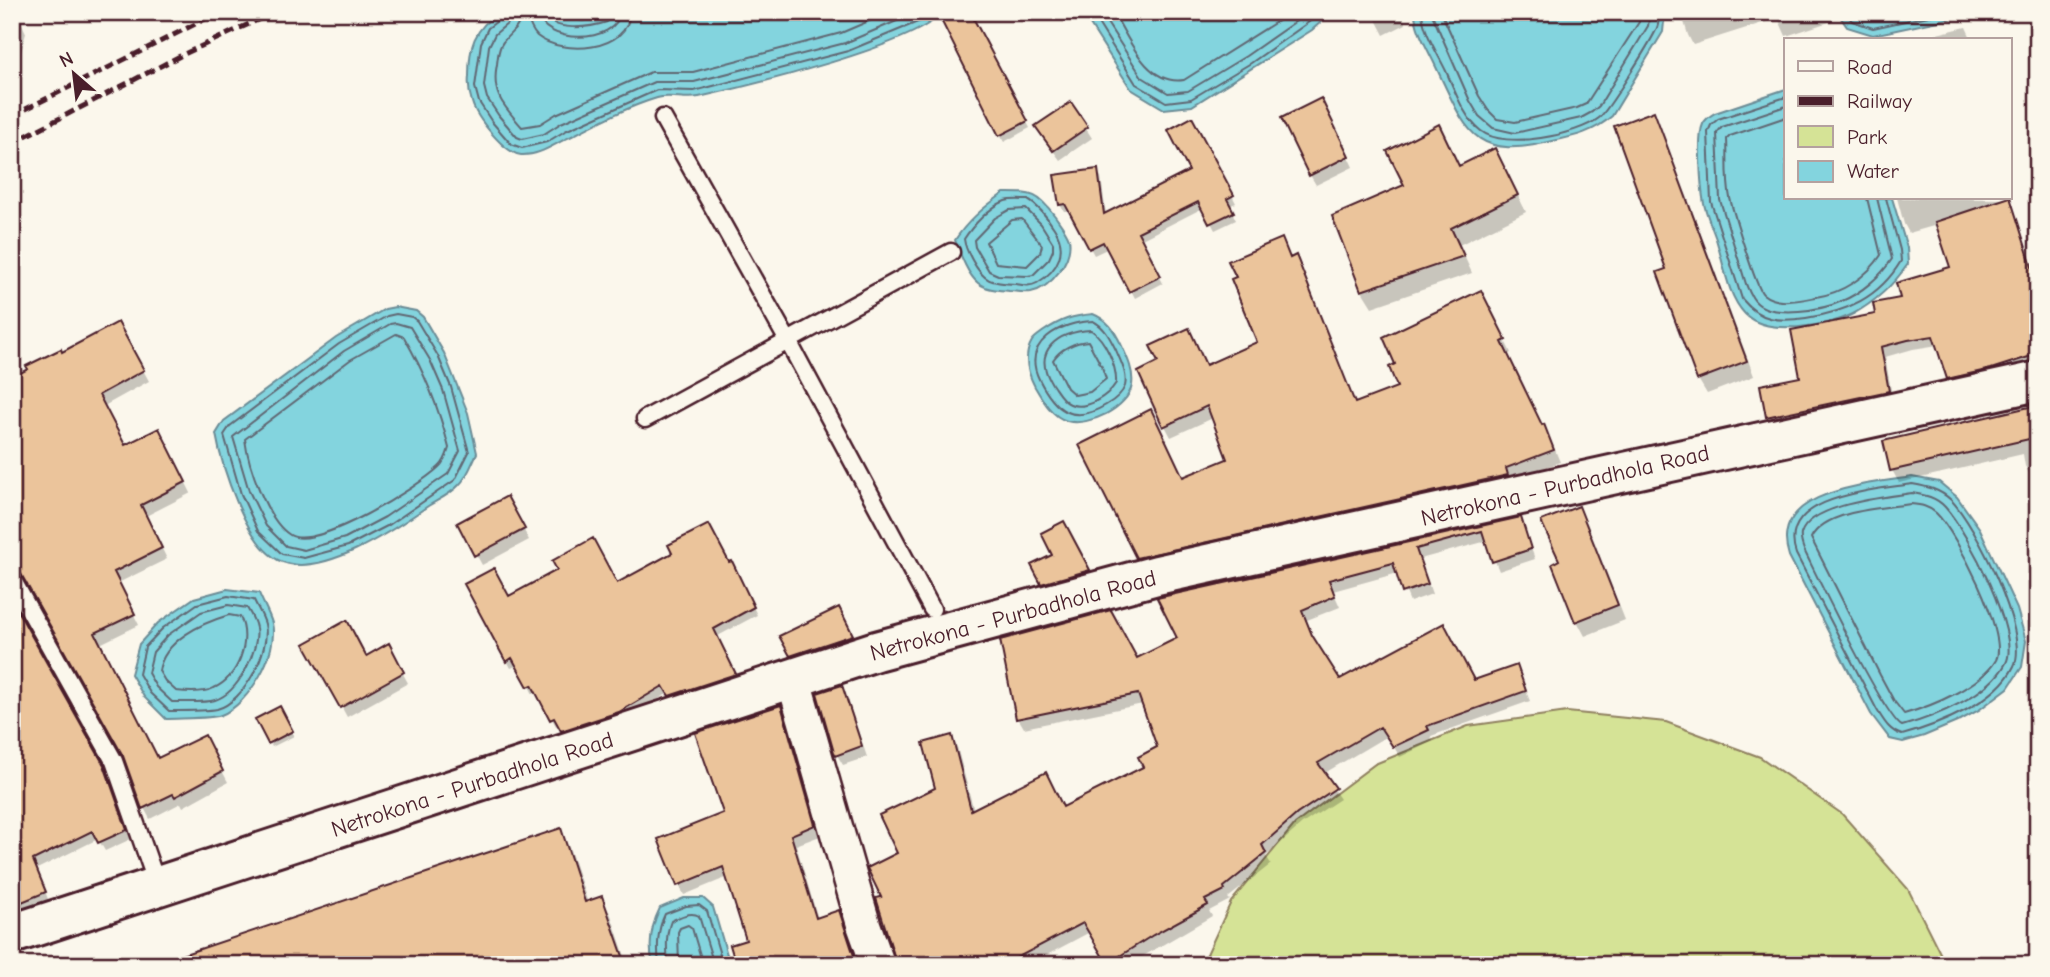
<svg xmlns="http://www.w3.org/2000/svg" width="2050" height="977" viewBox="0 0 2050 977" font-family="'Comic Neue',sans-serif">
	<style>
		.green { fill: #d5e396; stroke: #908160; stroke-width: 2 }
		.water { fill: #83d4de; stroke: #6c8c96; stroke-width: 2 }
		.shadow { fill: #0003 }
		.lines { fill: none; stroke-linecap: round; stroke-linejoin: round }
		.shore { stroke: #616773; stroke-width: 2 }
		.building { fill: #ebc49b; stroke: #4a1f2b; stroke-width: 2 }
		.lane-casing { stroke: #4a1f2b; stroke-width: 21 }
		.street-casing { stroke: #4a1f2b; stroke-width: 38 }
		.secondary-casing { stroke: #4a1f2b; stroke-width: 44 }
		.lane { stroke: #fbf7ec; stroke-width: 16 }
		.street { stroke: #fbf7ec; stroke-width: 33 }
		.secondary { stroke: #fbf7ec; stroke-width: 38 }
		.rail { stroke: #4a1f2b; stroke-width: 5; stroke-dasharray: 10 5; stroke-linecap: butt }
		.labels { text-anchor: middle; stroke-width: 5; stroke-linejoin: round; paint-order: stroke }
		.street-label { font-size: 23px; fill: #4a1f2b; stroke: #fbf7ec }
	</style>
	<rect width="100%" height="100%" fill="#fbf7ec"/>
	<filter id="ink" filterUnits="userSpaceOnUse"><feTurbulence type="fractalNoise" baseFrequency=".0143" numOctaves="2"/><feDisplacementMap in="SourceGraphic" scale="14" xChannelSelector="R" yChannelSelector="G"/><feConvolveMatrix kernelMatrix="1 2 1 2 8 2 1 2 1" color-interpolation-filters="sRGB"/></filter>
	<g filter="url(#ink)">
		<path class="green" d="M1567 712 1666 722 1760 757 1842 814 1908 889 1946 965H1202L1231 902 1295 824 1375 764 1468 726Z"/>
		<path class="water" d="M499 12H540L583 21 610 12H942C919 45 744 87 699 97 685 100 670 94 657 98 627 107 597 123 570 137 554 144 539 156 521 155 504 153 476 117 472 102 469 93 468 85 469 76 469 46 474 29 499 12Z
			M1084 12H1332L1312 30 1192 106 1164 109 1131 89 1085 17Z
			M1415 12H1665L1663 32 1612 116C1594 132 1576 136 1553 141 1473 161 1467 132 1436 67 1429 51 1415 30 1415 12Z
			M1837 12H1981L1873 35 1847 27Z
			M1786 89V198H1892L1907 248 1908 264C1894 284 1875 302 1853 314 1828 327 1766 336 1745 314 1727 295 1724 264 1716 239 1712 228 1707 216 1704 204 1701 188 1697 137 1703 124 1706 118 1710 116 1715 113Z
			M1004 193C1032 193 1037 192 1055 216 1059 222 1067 232 1069 239 1073 260 1051 288 1031 292 1025 293 1016 291 1009 291 999 290 987 290 978 283 967 274 960 253 955 240 968 220 985 206 1004 193Z
			M395 307 416 311 423 317 444 353 468 413 477 453C472 463 467 478 459 485 451 494 438 500 428 506 395 529 319 581 278 560 246 543 222 468 216 434L224 421 336 338 385 309Z
			M1093 314C1108 320 1114 330 1121 344 1127 357 1134 371 1132 385 1128 408 1089 427 1067 421 1052 417 1042 399 1035 387 1027 372 1023 356 1032 341 1035 337 1040 334 1044 331 1062 319 1072 316 1093 314Z
			M1912 477 1939 482 1957 497 1980 529 2017 609 2026 641 2022 667 2008 688 1979 710 1957 722 1924 736 1903 742 1890 739 1871 714 1789 556C1767 490 1870 484 1912 477Z
			M227 589 259 593C263 603 269 613 272 623 279 653 249 704 221 715 213 719 178 718 166 719L144 697 131 674 139 644 158 623 194 598Z
			M684 898H703L713 907 730 965H653C648 945 651 926 660 908Z"/>
		<path class="shadow" d="M12 12H17L26 33 15 75H12Z
			M968 12 1030 128 1004 142 1000 135Z
			M1372 12H1400L1406 24 1384 35Z
			M1681 12H1829L1832 21 1786 36 1778 18 1693 45 1688 35Z
			M1966 27 1972 40H1912Z
			M1070 104 1092 138 1060 160 1043 137Z
			M1326 110 1353 167 1316 185 1310 175Z
			M1653 113 1661 127 1754 376 1707 394 1698 379 1669 270Z
			M1192 119 1236 203 1229 206 1236 220 1215 230 1203 208 1140 240 1163 283 1135 298 1109 248 1094 255 1070 211H1064L1060 205 1097 171 1101 177 1106 215 1192 172Z
			M1460 167H1504L1526 212 1459 245 1472 273 1372 307 1362 291 1334 217 1406 186Z
			M1897 198 2009 199 2014 209 2038 282V364L1954 387 1938 345 1913 349 1885 357 1893 401 1773 426 1767 417 1802 379 1877 315 1952 268 1937 225 1909 233 1904 224Z
			M1281 240 1291 259 1302 269 1356 405 1399 388 1487 304 1511 353 1507 355 1542 427 1550 438 1560 462 1512 480 1145 569 1138 557 1183 479 1229 460 1213 418 1171 437 1165 426 1206 367 1259 343Z
			M118 324 149 381 104 406 125 447 165 441 191 493 146 516 167 559 118 583 139 625 100 644 158 760 210 748 228 782 183 807 181 803 150 819 144 808 125 755 24 580 17 579 12 571V378Z
			M2038 407V477L2032 478 2025 466 2023 454 1899 483 1892 470Z
			M507 498 529 540 482 565 459 523Z
			M1579 508 1587 523 1625 620 1585 636 1577 621 1561 561Z
			M1520 519 1535 559 1499 571 1487 541 1420 559 1432 594 1410 602 1398 573 1333 591 1340 607 1307 620 1316 644 1340 681 1474 682 1516 667 1530 701 1431 736 1433 741 1400 757 1387 736 1323 774 1340 799 1302 824 1266 856 1271 864 1228 898 1230 900 1209 911 1212 916 1128 965H1110L1090 932 1028 965H898L883 898 900 854 937 789 951 737 957 747 974 811 1063 809 1146 767 1160 747 1143 704 1024 728 1018 718 1179 639 1159 599Z
			M1064 524 1093 578 1047 590 1033 566 1054 555Z
			M729 564 735 570 757 615 716 637 739 681 674 703 669 693 623 719 567 738 560 724 556 726 537 692 533 694 518 665 511 668 467 585 508 598 616 585Z
			M12 604 109 776 131 839 105 851 98 839 37 869 49 902 12 916Z
			M838 610 854 640 794 660 782 637Z
			M307 644 366 658 388 646 408 683 347 717Z
			M841 687 847 697 867 757 843 765 837 755Z
			M780 707 786 717 820 836 796 845 818 919 839 912 844 922 859 965H738L748 941 728 877 684 895 679 885 725 814Z
			M280 708 294 736 272 747 257 720Z
			M560 831 569 847 588 903 601 898 611 915 628 965H160Z"/>
		<g class="lines">
			<path class="shore" d="M502 12 500 19 488 28 481 43 475 87 479 102 492 122 511 144 522 148 547 142 565 131 657 90 694 91 848 51 925 19 933 12
				M510 12 507 24 495 34 489 46 484 86 487 98 499 116 517 137 522 139 544 134 561 123 654 82H694L845 43 918 12
				M538 12C540 45 618 45 620 12
				M547 12C549 34 592 27 607 22L611 12
				M630 12C629 52 562 56 537 36 531 30 529 23 527 16H522C517 31 511 31 503 42 498 48 498 57 497 64 491 94 503 105 522 127L540 124 556 114 651 72H693L841 33 890 12
				M1091 12 1136 84 1166 102 1191 99 1251 63 1323 12
				M1100 12 1142 77 1168 93 1188 91 1246 56 1309 12
				M1113 12C1129 39 1147 86 1184 80L1292 12
				M1422 12C1423 32 1438 54 1446 71 1455 91 1464 118 1481 131 1505 150 1577 135 1599 118 1607 112 1652 40 1657 28 1659 23 1659 18 1659 12
				M1431 12 1470 101 1479 116 1493 128 1515 133 1581 118 1592 112 1599 106 1648 26 1650 12
				M1441 12 1479 96 1488 110 1497 119 1515 122 1577 108 1586 104 1639 22V12
				M1845 12 1852 21 1873 28 1947 12
				M1786 97 1718 119 1711 125 1708 132 1711 202 1742 299C1760 321 1779 322 1806 318 1846 312 1879 298 1901 261L1900 250 1886 198
				M1786 106 1722 127 1717 133 1720 200 1746 284C1749 291 1751 298 1757 303 1774 318 1823 310 1842 301 1861 293 1881 276 1892 259L1877 198
				M1786 117 1730 136 1727 139C1728 158 1726 179 1730 198 1733 211 1756 288 1763 294 1777 306 1800 300 1816 297 1842 293 1867 277 1881 255L1867 198
				M1028 200C1039 206 1047 217 1054 228 1068 249 1059 270 1037 283 1030 287 1023 285 1016 284 991 283 984 282 972 260 968 253 965 247 964 239 973 225 990 207 1005 201 1012 199 1021 200 1028 200Z
				M1026 209 1041 224 1053 243V250L1049 259 1033 275 1028 276 998 275 989 271 975 247 974 240 995 218 1009 210Z
				M1022 219 1042 245 1040 253 1027 266 996 263 986 242 1012 220Z
				M396 314 412 317 417 321 438 356 451 387 469 452 455 480 389 525 348 546 304 558 282 554 258 531 241 494 224 435 230 426 339 344 387 316Z
				M1093 321C1105 327 1110 338 1116 350 1120 360 1128 374 1125 386 1122 394 1113 401 1106 405 1073 425 1055 411 1039 379 1021 342 1061 322 1093 321Z
				M396 323 410 327 430 360 443 390 460 451 448 474 385 517 345 538 304 550 286 546 266 526 249 491 233 437 344 351 390 324Z
				M1091 330C1105 339 1117 366 1116 383 1108 396 1086 411 1070 404 1062 401 1057 391 1052 384 1031 350 1058 332 1091 330Z
				M396 334 404 337C425 373 439 408 449 448 447 455 444 463 439 467 418 487 316 551 290 535 267 521 248 465 245 439L350 360Z
				M1088 341 1102 367 1106 379 1090 392 1075 395 1067 388 1053 360C1060 349 1075 342 1088 341Z
				M1912 484C1928 487 1939 489 1951 500 1975 524 2030 634 2014 666 1997 702 1939 725 1902 735 1889 731 1884 721 1877 710L1796 554C1776 496 1875 490 1912 484Z
				M1912 493C1925 495 1936 497 1945 507 1967 531 2021 635 2006 663 1989 695 1935 717 1902 726 1885 719 1817 576 1804 550 1802 545 1800 540 1801 534 1809 504 1886 497 1912 493Z
				M1911 504C1921 505 1928 506 1936 513 1956 532 2009 635 1996 660 1981 686 1932 706 1904 714L1894 701 1880 675 1811 538C1825 510 1884 508 1911 504Z
				M228 596 254 600C257 607 263 616 265 624 271 650 244 702 217 709 208 711 179 711 169 711L150 693 139 674 145 647 163 628 197 604Z
				M228 605 247 608C250 613 255 621 256 628 260 650 238 693 215 700 206 703 182 702 172 702L156 687 148 673 153 652 168 635 201 612Z
				M229 615 240 617C252 640 238 678 214 688 205 693 186 692 176 691L165 681 159 671C164 640 202 623 229 615Z
				M659 965C657 947 657 931 665 914L686 906 699 905 707 911 723 965
				M668 965C667 950 665 936 671 921 679 917 691 911 699 916L714 965
				M679 965 678 932 680 928 688 925 692 928 703 965"/>
		</g>
		<path class="building" d="M955 12H970L1028 121 999 136 941 20Z
			M1321 98 1349 156 1309 176 1281 118Z
			M1071 102 1088 127 1053 151 1035 126Z
			M1654 111 1747 361 1697 380 1657 272 1666 269 1614 126Z
			M1192 117 1234 195 1227 199 1234 212 1209 224 1198 202 1138 232 1161 276 1129 292 1103 242 1089 249 1065 204 1059 205 1054 175 1098 169 1104 214 1189 171 1168 130Z
			M1439 124 1459 166 1495 148 1518 195 1451 228 1464 256 1361 291 1332 216 1404 185 1387 151Z
			M2010 197 2038 286V354L1991 369 1947 379 1933 336 1908 340 1881 347 1889 391 1766 417 1760 385 1800 377 1791 330 1875 314 1873 303 1900 298 1896 283 1950 267 1935 222Z
			M1282 238 1290 258 1296 255 1355 403 1397 387 1389 367 1395 364 1383 337 1481 290 1506 340 1502 342 1542 425 1544 424 1554 450 1506 468 1508 475 1136 558 1079 445 1151 409 1183 477 1227 459 1207 406 1163 427 1138 372 1158 362 1150 346 1189 328 1206 365 1257 342 1231 279 1236 277 1228 261Z
			M118 322 144 370 99 395 125 445 159 428 186 482 141 505 162 548 114 572 135 614 95 633 158 758 205 735 223 771 175 797 173 794 142 809 123 756 21 574 12 569V377L28 369 26 366 61 349 62 352Z
			M2038 405V437L1890 471 1883 441Z
			M507 496 525 529 474 556 457 523Z
			M1579 506 1618 605 1575 622 1552 564 1559 560 1541 521Z
			M1521 517 1531 549 1492 562 1482 531 1416 549 1428 584 1402 593 1393 563 1329 580 1335 596 1302 610 1312 635 1340 679 1444 623 1474 680 1517 665 1526 691 1427 726 1429 730 1393 747 1380 727 1318 763 1336 788 1297 814 1262 845 1266 853 1224 887 1225 890 1205 900 1208 905 1153 935 1107 964 1083 923 1003 965H897L876 898 881 897 867 868 897 853 879 815 935 788 923 743 952 735 971 810 1046 772 1063 807 1143 767 1138 757 1157 747 1138 694 1016 719 1000 640 1111 610 1137 658 1177 638 1157 598Z
			M1064 521 1090 570 1041 584 1031 565 1052 555 1041 533Z
			M709 524 729 562 732 561 754 607 714 629 736 674 669 696 663 686 619 712 561 731 554 718 550 720 532 685 528 687 512 658 506 662 464 584 494 568 509 596 557 570 552 561 593 538 617 583 672 553 668 545Z
			M12 601 104 765 127 830 98 843 92 831 33 860 46 892 12 906Z
			M839 607 853 635 790 656 779 636Z
			M347 620 366 656 389 643 404 672 340 708 304 644Z
			M842 685 862 746 835 756 817 693Z
			M781 705 815 825 791 835 816 918 839 910 857 965H736L730 945 746 940 723 867 677 886 658 839 723 813 695 733Z
			M280 706 293 731 268 744 255 719Z
			M561 828 585 902 602 896 626 965H397L394 957 371 965H168L167 960Z"/>
		<g class="lines">
			<defs>
				<path id="lane" d="M663 118 788 341 932 609
					M645 419 951 252
					M12 579 114 761 158 887"/>
				<path id="street" d="M793 678 864 926 878 965"/>
				<path id="secondary" d="M12 934 876 651 1157 575 2038 381"/>
			</defs>
			<use href="#lane" class="lane-casing"/>
			<use href="#street" class="street-casing"/>
			<use href="#secondary" class="secondary-casing"/>
			<use href="#lane" class="lane"/>
			<use href="#street" class="street"/>
			<use href="#secondary" class="secondary"/>
			<path class="rail" d="M12 116 219 12
				M12 143 180 56 275 12"/>
		</g>
	</g>
	<g class="labels">
		<g class="street-label">
			<text transform="translate(1565 485) rotate(-13)" y="8">Netrokona - Purbadhola Road</text>
			<text transform="translate(1013 615) rotate(-15)" y="8">Netrokona - Purbadhola Road</text>
			<text transform="translate(472 784) rotate(-18)" y="8">Netrokona - Purbadhola Road</text>
		</g>
	</g>
	<rect width="2050" height="977" fill="none" stroke="#fbf7ec" stroke-width="42"/>
	<rect x="21" y="21" width="2008" height="935" fill="none" stroke="#4a1f2b" stroke-width="2.5" filter="url(#ink)"/>
	<rect x="1784" y="38" width="228" height="161" fill="#fbf7ec" stroke="#b4a19f" stroke-width="2"/>
	<rect x="1798" y="61" width="35" height="10" fill="#fbf7ec" stroke="#b4a19f" stroke-width="2"/>
	<text x="1847" y="74" font-size="21" fill="#4a1f2b">Road</text>
	<rect x="1798" y="96" width="35" height="10" fill="#4a1f2b" stroke="#b4a19f" stroke-width="2"/>
	<text x="1847" y="108" font-size="21" fill="#4a1f2b">Railway</text>
	<rect x="1798" y="126" width="35" height="21" fill="#d5e396" stroke="#b4a19f" stroke-width="2"/>
	<text x="1847" y="144" font-size="21" fill="#4a1f2b">Park</text>
	<rect x="1798" y="161" width="35" height="21" fill="#83d4de" stroke="#b4a19f" stroke-width="2"/>
	<text x="1847" y="178" font-size="21" fill="#4a1f2b">Water</text>
	<g transform="translate(74 74) rotate(332)" stroke="#fbf7ec" stroke-width="5" paint-order="stroke">
	<path d="M0-5L12 26L0 18L-12 26Z" fill="#4a1f2b"/>
	<text y="-10" font-size="19" font-weight="bold" text-anchor="middle" fill="#4a1f2b">N</text>
	</g>
</svg>
